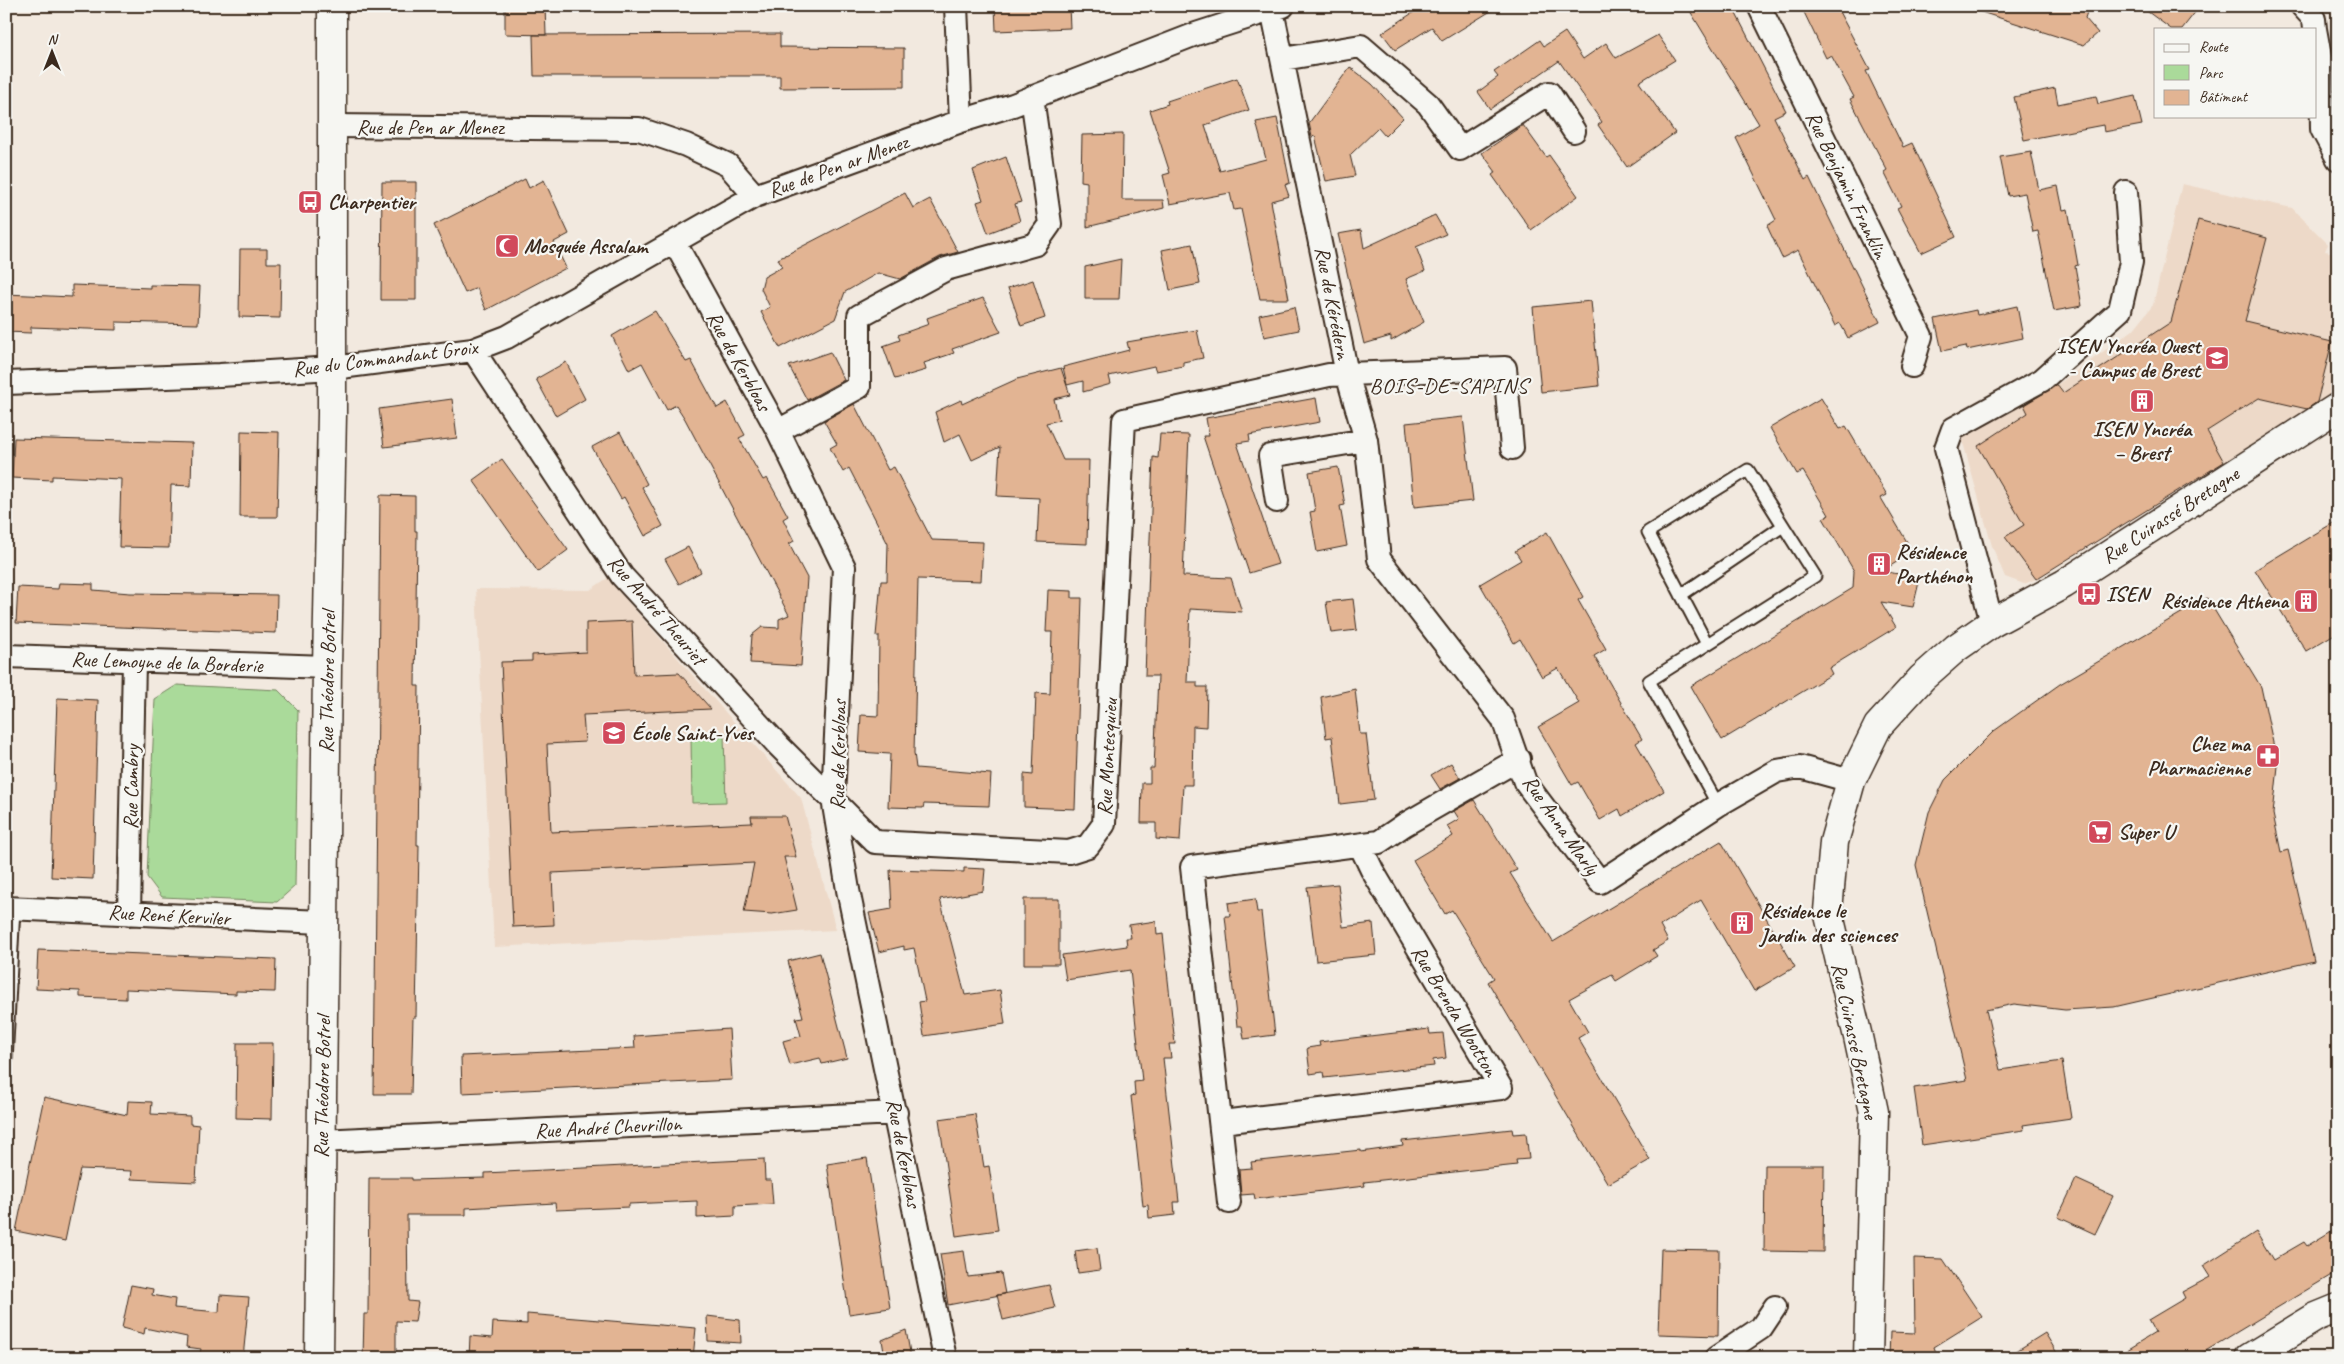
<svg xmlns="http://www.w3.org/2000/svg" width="2344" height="1364" viewBox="0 0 2344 1364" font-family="Caveat,sans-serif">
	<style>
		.built { fill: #edd9c8 }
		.green { fill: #aada9a; stroke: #72825c }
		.building { fill: #e2b493; stroke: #3b2a1e }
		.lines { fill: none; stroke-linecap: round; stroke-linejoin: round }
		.lane-casing { stroke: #3b2a1e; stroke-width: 15 }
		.street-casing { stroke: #3b2a1e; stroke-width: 26 }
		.secondary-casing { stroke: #3b2a1e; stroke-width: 31 }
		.lane { stroke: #f6f6f2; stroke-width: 11 }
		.street { stroke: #f6f6f2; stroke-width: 22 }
		.secondary { stroke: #f6f6f2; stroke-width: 28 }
		.labels { text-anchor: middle; stroke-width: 4.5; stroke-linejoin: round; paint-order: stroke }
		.street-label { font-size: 21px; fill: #3b2a1e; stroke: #f6f6f2 }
		.poi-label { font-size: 21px; font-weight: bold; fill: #3b2a1e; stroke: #f6f6f2; text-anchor: start }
		.neighbourhood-label { font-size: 22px; letter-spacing: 1px; fill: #3b2a1e; stroke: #f6f6f2 }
	</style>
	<rect width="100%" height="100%" fill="#f2e9df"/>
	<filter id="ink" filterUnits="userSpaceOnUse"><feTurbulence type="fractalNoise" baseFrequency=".02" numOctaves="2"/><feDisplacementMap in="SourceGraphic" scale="10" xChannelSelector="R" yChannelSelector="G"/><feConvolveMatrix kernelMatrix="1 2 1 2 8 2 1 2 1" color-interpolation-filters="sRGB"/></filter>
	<g filter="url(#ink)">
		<path class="built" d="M2182 184 2292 208 2328 244 2325 251 2338 254V391L2036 579 2024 584 2005 577 1992 546 1962 439 2057 385 2133 330 2153 305Z
			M609 577 614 586 801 798 836 930 494 947 476 589 590 590Z"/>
		<path class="green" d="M177 685 278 690 298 710 295 886 277 902 162 897 147 877 155 699Z
			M724 736 726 802 692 803 691 737Z"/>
		<path class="building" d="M505 6H545L546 35 505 34Z
			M995 6H1069L1070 28 996 31Z
			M1419 6H1499L1442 41 1432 27 1395 50 1382 33 1420 8Z
			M1687 6H1732L1786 111 1774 117 1805 180 1809 177 1880 322 1848 338 1840 323 1835 326 1798 250 1782 258 1767 226 1776 220 1736 138 1759 124Z
			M1801 6H1836L1870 70 1866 71 1903 147 1912 143 1956 237 1921 253 1897 208 1901 206 1884 172 1887 170 1850 99 1854 97 1831 55 1826 58Z
			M1979 6H2069L2087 12 2085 18 2098 33 2084 45 1978 11Z
			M2140 6H2200L2182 29H2171Z
			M1565 32 1583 59 1606 43 1616 58 1658 35 1675 60 1639 82 1675 133 1627 167 1598 125 1602 122 1559 61 1490 109 1478 92 1498 77 1494 72 1540 40 1544 46Z
			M780 34V47L904 48V87L780 88V76H534L533 35Z
			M1350 67 1372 84 1403 118 1385 136 1378 128 1350 155 1355 176 1326 181 1315 136 1312 137 1309 123Z
			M1237 78 1249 110 1205 125 1220 171 1266 159 1256 122 1277 118 1290 183 1285 185 1289 196 1271 201 1289 299H1260L1241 209 1234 210 1230 193 1170 204 1163 175 1170 173 1150 110 1168 104 1167 101Z
			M2055 88 2058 104 2096 96 2098 104 2135 96 2142 125 2104 132 2103 125 2024 140 2014 97Z
			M1523 125 1546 157 1549 155 1578 196 1531 230 1492 175 1496 172 1482 153Z
			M1123 134 1122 200H1163L1164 208 1087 227V182L1081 181 1082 135Z
			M2031 152 2039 190 2058 186 2063 210 2068 209 2078 265 2075 266 2082 306 2054 311 2038 231 2033 232 2025 193 2008 196 2000 157Z
			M1006 157 1021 202 1015 204 1020 221 988 233 977 202 983 200 973 170Z
			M525 179 529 188 544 180 569 234 554 242 566 268 486 310 477 288 465 293 434 225Z
			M382 182H416V300H381Z
			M905 193 913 208 930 199 958 252 940 257 900 279 878 273 845 292 835 319 780 348 761 312 770 307 761 289 764 277 782 267 778 259Z
			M1435 215 1446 234 1416 247 1425 271 1406 279 1424 322 1391 341V336L1364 344 1338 234 1361 230 1364 248Z
			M2198 220 2267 238 2245 321 2332 342 2317 402 2307 409 2259 398 2207 431 2224 462 2036 579 2005 537 2024 525 1978 446 2028 413 2024 405 2057 385 2063 393 2171 322Z
			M1192 244 1200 284 1170 290 1162 250Z
			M240 249H267V263H281L280 318 239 317Z
			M1121 259 1119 299H1085V267Z
			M1033 280 1045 318 1021 326 1008 288Z
			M72 285 150 288V285L200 286 198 324 116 322V330L31 327V333L6 332V294L72 297Z
			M983 298 1001 332 952 349 954 353 924 363 926 370 895 379 883 346 900 340 898 335 929 324 927 318Z
			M1591 301 1599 386 1541 392 1533 307Z
			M2017 306 2023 338 1967 350 1966 346 1942 351 1935 319 1976 310 1977 315Z
			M1294 307 1299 330 1264 337 1259 315Z
			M655 311 686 362 691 360 717 408 727 402 745 435 739 438 763 480 767 478 788 516 783 519 794 541 789 544 807 578 801 666 750 663 752 635 762 627 779 628V619L789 615 685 419 676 405 667 410 642 363 629 370 612 336Z
			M1197 330 1203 358 1183 362V366L1156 371 1154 366 1109 376 1111 384 1083 392V381L1067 385 1063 367 1129 350 1127 342Z
			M830 352 844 380 807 400 789 366Z
			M566 362 585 399 556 416 536 379Z
			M1061 368 1070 395 1054 399 1059 420 1046 423 1063 460H1089L1087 544 1037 542 1039 498 997 496 1000 447 972 460 960 434 944 442 935 412 961 400 962 404 1017 379Z
			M1316 398 1320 422 1249 435 1250 441 1237 443 1278 564 1249 573 1203 436H1209L1206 418Z
			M1821 398 1840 429 1846 426 1887 495 1881 498 1913 552 1882 571 1920 578 1913 607 1881 602 1896 627 1829 668 1832 674 1722 740 1691 686 1853 588 1854 571 1823 518 1829 515 1803 471 1797 474 1770 428Z
			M452 399 457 438 384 447 379 409Z
			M854 404 888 470 894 467 932 540 983 542 981 581 918 579 914 753 916 768 991 774 989 806 924 804 923 808 888 807 890 754 859 752 861 715 878 716 879 636H876L881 581H887L888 544 849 468 843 472 830 448 837 444 824 421Z
			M1463 417 1473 501 1414 507 1406 423Z
			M241 431 279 432 277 517H240Z
			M620 432 647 484 642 487 663 526 645 536 624 497 621 499 592 447Z
			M1160 434 1189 435 1183 576 1231 578 1242 612 1190 609 1187 682H1197V687H1207L1206 727 1193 726 1192 785H1183L1180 841 1156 839V823H1141L1142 783H1150V768H1154L1158 676H1145L1153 457 1158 458Z
			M14 438 192 443 191 486 171 485 169 548 119 547 121 479 52 476V480L12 478Z
			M502 459 568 550 538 572 473 480Z
			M1338 467 1345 505 1340 506 1347 546 1317 552 1310 512 1315 511 1309 472Z
			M380 495 415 496V531H417L415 686H419L417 845H419L416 1017H413L411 1094H374Z
			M2338 520V632L2306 651 2255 570Z
			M1547 532 1583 597 1578 600 1606 649 1594 656 1642 739 1636 743 1664 791 1622 816 1619 809 1600 820 1578 782 1572 785 1538 727 1579 703 1558 668 1542 677 1520 639 1514 643 1480 584 1521 560 1515 551Z
			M688 547 701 572 679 584 665 559Z
			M59 583 93 584V590L130 593 277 595 276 633 16 623 18 587 58 589Z
			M1048 590 1072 591V598H1082L1075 809 1024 807V774L1033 775 1036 693 1050 694 1052 632H1046Z
			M2207 598 2261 687 2278 766 2273 814 2281 852 2288 850 2314 961 2114 1007 2065 1010 2014 1004 1986 1010 2000 1070 2062 1061 2071 1118 2023 1125 2024 1130 1922 1145 1914 1088 1967 1080 1916 865 1929 812 1945 780 1994 731 2060 684Z
			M1353 599 1357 630 1331 633 1326 602Z
			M632 621 634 675 679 673 711 709 583 715 585 742 547 744 551 832 752 823 751 816H785L796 857H784L797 910 772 914 744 912 754 863 552 873 554 925 513 927 501 662 532 661V655L586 652V623Z
			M1355 689 1360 734H1366L1374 800 1340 804 1332 737 1326 738 1321 697Z
			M57 698 98 700 93 879 51 877Z
			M1451 763 1460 778 1440 789 1431 775Z
			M1474 800 1517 870 1510 873 1553 942 1721 841 1795 967 1754 991 1701 900 1660 926 1668 941 1653 950 1657 956 1616 981 1612 975 1569 999 1588 1032 1578 1038 1650 1160 1608 1184 1488 982 1494 978 1452 910 1445 914 1413 860 1453 836 1447 826 1459 819 1454 811Z
			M964 868 985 869 983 891 940 899 965 995 1000 990 1005 1024 924 1036 919 1002 925 1001 914 948 904 950V946L879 952 869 913 892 909 890 870 964 872Z
			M1338 884 1343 927 1373 923 1376 955 1316 961 1307 887Z
			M1024 899H1059V964H1024Z
			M1255 899 1257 912H1261L1275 1035 1244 1039 1242 1026H1237L1225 916H1230L1228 903Z
			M1156 921 1157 935 1163 934 1175 1044H1169L1171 1058H1163L1179 1202H1174L1175 1215 1149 1218 1148 1205 1143 1206 1131 1096 1135 1095 1134 1082 1142 1081 1130 970 1066 980 1062 955 1127 946 1126 938H1131L1129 925Z
			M38 950 276 959 275 992 236 991V994L126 989V999L80 997V991L36 989Z
			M820 953 847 1058 822 1064 820 1058 790 1065 783 1041 801 1036 796 1018 803 1017 788 961Z
			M729 1029 732 1080 462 1093 461 1056 635 1048 634 1036Z
			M1429 1029 1430 1034 1443 1033 1446 1058 1433 1060 1434 1066 1324 1078 1323 1072 1310 1074 1307 1048 1320 1046 1319 1042Z
			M237 1043H273L272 1119 236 1118Z
			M44 1097 127 1115 128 1101 152 1102 151 1114 190 1116V1124L199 1125 196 1182 131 1179 132 1171 80 1169 65 1241 16 1231Z
			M975 1114 984 1167 989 1166 998 1230 956 1236 939 1119Z
			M1512 1129 1513 1134 1526 1133 1529 1159 1516 1160 1517 1165 1364 1182 1365 1186 1297 1194 1255 1199 1254 1194 1241 1195 1239 1169 1252 1168 1251 1162 1361 1150V1152L1403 1146 1402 1141Z
			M867 1158 890 1308 849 1314 827 1164Z
			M764 1159 765 1180H771L773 1204 735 1206V1216L697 1218V1201L629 1204V1207L556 1210 555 1203 466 1208V1215H407L408 1301 418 1302 415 1322 396 1321V1358H363L364 1314H368L369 1178H412V1180L485 1178V1173Z
			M1765 1165H1824L1823 1252 1764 1251Z
			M2076 1179 2113 1196 2095 1234 2058 1217Z
			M2338 1227V1271L2194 1358H2114L2155 1333 2148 1320 2185 1298 2182 1292 2210 1277 2203 1266 2256 1232 2273 1260 2304 1242 2307 1246Z
			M1097 1248 1100 1270 1078 1273 1075 1251Z
			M1661 1249 1719 1250 1718 1336 1658 1334Z
			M964 1251 968 1277 1001 1273 1005 1294 948 1305 940 1254Z
			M1914 1258 1943 1259 1982 1317 1934 1347 1938 1358H1889L1890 1332 1915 1333Z
			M131 1285 153 1289 152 1295 175 1299 174 1308 219 1312 220 1295 249 1297 243 1358 200 1353 201 1349 186 1347 187 1337 145 1328 144 1334 122 1328Z
			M1049 1285 1055 1308 1003 1320 997 1295Z
			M527 1314 696 1328 693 1358H469L470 1336 492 1338 493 1322 527 1324Z
			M707 1316 740 1320 741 1343 708 1341Z
			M906 1330 911 1358H885L882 1340Z
			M2045 1333 2060 1358H2005Z"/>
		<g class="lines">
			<defs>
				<path id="lane" d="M1681 595 1783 526
					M1707 644 1648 532 1748 470 1815 576 1649 681 1718 805
					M6 1061 14 908"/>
				<path id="street" d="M956 6 961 121
					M1759 6 1921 336 1912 366
					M2302 6 2314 19 2315 29
					M2315 29 2321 62 2322 129 2338 159
					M1283 59 1361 46 1428 104 1460 149 1549 93 1574 131
					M332 126 639 129 686 145 728 165 755 196
					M675 243 778 431 844 567 833 799 848 890 945 1358
					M473 350 622 576 779 746 875 842 1069 852 1088 846 1104 824 1124 420 1329 375 1347 374 1272 10
					M6 383 220 375 333 368 473 350 507 337 755 196 961 121 1013 105 1196 34 1283 6
					M778 431 859 387V316L946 269 1036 244 1050 224 1032 97
					M1512 448 1505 368 1347 374 1366 440 1379 559 1503 719 1525 782 1600 882 1718 805 1777 771 1800 767 1851 781
					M1277 501 1270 456 1366 440
					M1992 623 1946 448 1953 429 2042 380 2120 310 2131 262 2126 192
					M6 656 327 667
					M6 908 323 922
					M129 914 134 661
					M1222 1122 1501 1088 1372 870 1360 845
					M321 1141 896 1113
					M1229 1202 1192 867 1379 842 1404 825 1519 759
					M1716 1358 1761 1328 1775 1307"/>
				<path id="secondary" d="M319 1358 327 667 332 414V6
					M1868 1358 1874 1112 1858 1037 1828 911 1834 842 1851 781 1878 726 1922 678 1956 648 1992 623 2064 584 2338 407
					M2249 1358 2316 1317 2338 1308"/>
			</defs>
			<use href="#lane" class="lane-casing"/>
			<use href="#street" class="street-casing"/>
			<use href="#secondary" class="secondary-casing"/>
			<use href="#lane" class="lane"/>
			<use href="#street" class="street"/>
			<use href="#secondary" class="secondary"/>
		</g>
	</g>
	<defs>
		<symbol id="bus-square" viewBox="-11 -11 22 22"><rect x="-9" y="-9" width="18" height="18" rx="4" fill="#d1495b" stroke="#f6f6f2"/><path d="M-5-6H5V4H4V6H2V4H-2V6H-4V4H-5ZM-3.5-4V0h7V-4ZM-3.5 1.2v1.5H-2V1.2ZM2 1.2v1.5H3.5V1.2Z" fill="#fff"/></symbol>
		<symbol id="mosque-square" viewBox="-11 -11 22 22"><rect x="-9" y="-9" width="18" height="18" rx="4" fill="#d1495b" stroke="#f6f6f2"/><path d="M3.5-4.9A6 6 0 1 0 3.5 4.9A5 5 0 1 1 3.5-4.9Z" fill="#fff"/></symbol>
		<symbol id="university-square" viewBox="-11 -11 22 22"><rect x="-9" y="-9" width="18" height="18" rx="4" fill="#d1495b" stroke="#f6f6f2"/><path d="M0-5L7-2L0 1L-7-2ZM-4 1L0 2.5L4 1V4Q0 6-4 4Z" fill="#fff"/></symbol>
		<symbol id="building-square" viewBox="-11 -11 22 22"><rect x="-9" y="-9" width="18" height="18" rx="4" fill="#d1495b" stroke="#f6f6f2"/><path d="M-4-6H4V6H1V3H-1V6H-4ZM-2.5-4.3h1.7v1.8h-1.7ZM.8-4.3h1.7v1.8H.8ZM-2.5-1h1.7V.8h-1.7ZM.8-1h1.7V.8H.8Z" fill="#fff"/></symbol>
		<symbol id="school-square" viewBox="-11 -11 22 22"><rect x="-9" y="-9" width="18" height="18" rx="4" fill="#d1495b" stroke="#f6f6f2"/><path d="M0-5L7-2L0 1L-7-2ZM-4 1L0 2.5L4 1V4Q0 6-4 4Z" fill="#fff"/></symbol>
		<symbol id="pharmacy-square" viewBox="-11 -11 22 22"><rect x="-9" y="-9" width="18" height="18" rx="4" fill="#d1495b" stroke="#f6f6f2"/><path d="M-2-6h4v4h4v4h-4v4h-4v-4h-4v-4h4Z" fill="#fff"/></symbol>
		<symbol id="supermarket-square" viewBox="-11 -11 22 22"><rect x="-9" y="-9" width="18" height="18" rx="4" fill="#d1495b" stroke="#f6f6f2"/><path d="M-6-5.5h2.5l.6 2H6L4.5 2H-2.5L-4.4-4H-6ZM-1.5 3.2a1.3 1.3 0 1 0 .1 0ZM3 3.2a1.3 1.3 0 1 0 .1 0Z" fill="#fff"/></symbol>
	</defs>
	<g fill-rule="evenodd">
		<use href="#bus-square" x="296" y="188" width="28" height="28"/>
		<use href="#mosque-square" x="493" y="232" width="28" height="28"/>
		<use href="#university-square" x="2203" y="344" width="28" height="28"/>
		<use href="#building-square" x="2128" y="387" width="28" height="28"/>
		<use href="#building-square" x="1865" y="550" width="28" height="28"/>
		<use href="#bus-square" x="2075" y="580" width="28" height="28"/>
		<use href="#building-square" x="2292" y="587" width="28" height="28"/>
		<use href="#school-square" x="600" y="719" width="28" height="28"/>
		<use href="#pharmacy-square" x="2254" y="742" width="28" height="28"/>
		<use href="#supermarket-square" x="2086" y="818" width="28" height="28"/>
		<use href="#building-square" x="1728" y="909" width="28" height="28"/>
	</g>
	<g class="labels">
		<g class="street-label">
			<text x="430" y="134">Rue de Pen ar Menez</text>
			<text transform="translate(838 166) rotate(-20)" y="7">Rue de Pen ar Menez</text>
			<text transform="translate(1847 185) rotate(64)" y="7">Rue Benjamin Franklin</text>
			<text transform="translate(1333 303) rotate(79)" y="7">Rue de Kérédern</text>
			<text transform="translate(385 358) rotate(-7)" y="7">Rue du Commandant Groix</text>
			<text transform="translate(739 361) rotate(61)" y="7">Rue de Kerbloas</text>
			<text transform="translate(2170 515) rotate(-33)" y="7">Rue Cuirassé Bretagne</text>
			<text transform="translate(657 610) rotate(49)" y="7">Rue André Theuriet</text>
			<text transform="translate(167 662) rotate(2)" y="7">Rue Lemoyne de la Borderie</text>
			<text transform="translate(327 682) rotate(-89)" y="7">Rue Théodore Botrel</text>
			<text transform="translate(838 755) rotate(-89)" y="7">Rue de Kerbloas</text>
			<text transform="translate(1107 757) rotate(-87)" y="7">Rue Montesquieu</text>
			<text transform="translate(131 787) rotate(-89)" y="7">Rue Cambry</text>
			<text transform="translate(1561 825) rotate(55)" y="7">Rue Anna Marly</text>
			<text transform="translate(169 915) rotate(3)" y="7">Rue René Kerviler</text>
			<text transform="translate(1455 1011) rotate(59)" y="7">Rue Brenda Wootton</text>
			<text transform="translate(1855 1041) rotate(78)" y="7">Rue Cuirassé Bretagne</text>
			<text transform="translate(322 1087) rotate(-89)" y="7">Rue Théodore Botrel</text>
			<text transform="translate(608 1127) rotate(-3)" y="7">Rue André Chevrillon</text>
			<text transform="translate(904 1153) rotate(79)" y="7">Rue de Kerbloas</text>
		</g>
		<g class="poi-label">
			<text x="328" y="209">Charpentier</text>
			<text x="524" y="253">Mosquée Assalam</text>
			<text x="2200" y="353" text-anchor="end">ISEN Yncréa Ouest<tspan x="2200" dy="24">- Campus de Brest</tspan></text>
			<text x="2142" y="436" text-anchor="middle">ISEN Yncréa<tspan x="2142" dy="24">– Brest</tspan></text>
			<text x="1896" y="559">Résidence<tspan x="1896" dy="24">Parthénon</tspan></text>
			<text x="2106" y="601">ISEN</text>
			<text x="2288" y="608" text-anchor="end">Résidence Athena</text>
			<text x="632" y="740">École Saint-Yves</text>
			<text x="2250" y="751" text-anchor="end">Chez ma<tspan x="2250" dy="24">Pharmacienne</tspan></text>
			<text x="2118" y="839">Super U</text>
			<text x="1760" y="918">Résidence le<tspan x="1760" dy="24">Jardin des sciences</tspan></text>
		</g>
		<g class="neighbourhood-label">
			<text x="1449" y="393">BOIS-DE-SAPINS</text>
		</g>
	</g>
	<rect width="2344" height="1364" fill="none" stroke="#f6f6f2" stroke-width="25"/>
	<rect x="12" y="12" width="2319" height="1339" fill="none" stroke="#3b2a1e" stroke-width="2" filter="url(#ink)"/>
	<rect x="2154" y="28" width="162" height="90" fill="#f6f6f2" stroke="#aba49d"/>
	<rect x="2164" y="44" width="25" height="8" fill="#f6f6f2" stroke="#aba49d"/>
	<text x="2199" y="52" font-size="15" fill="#3b2a1e">Route</text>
	<rect x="2164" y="65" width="25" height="15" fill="#aada9a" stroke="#aba49d"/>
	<text x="2199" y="78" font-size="15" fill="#3b2a1e">Parc</text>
	<rect x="2164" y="90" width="25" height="15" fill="#e2b493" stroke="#aba49d"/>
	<text x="2199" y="102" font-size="15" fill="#3b2a1e">Bâtiment</text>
	<g transform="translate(52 52)" stroke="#f6f6f2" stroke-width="4" paint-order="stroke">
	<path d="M0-4L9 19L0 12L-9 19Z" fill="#3b2a1e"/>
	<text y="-8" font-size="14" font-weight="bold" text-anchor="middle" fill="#3b2a1e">N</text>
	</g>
</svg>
